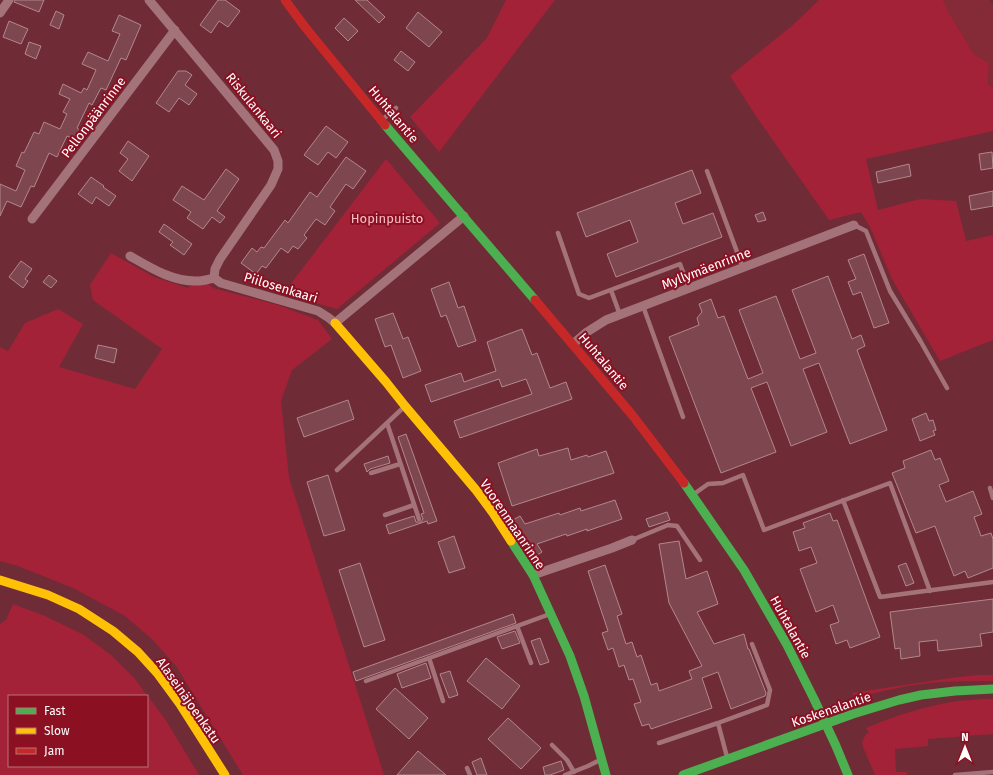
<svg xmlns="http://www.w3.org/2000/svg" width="993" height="775" viewBox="0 0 993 775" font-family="'Fira Sans',sans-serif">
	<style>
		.green { fill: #a32237; fill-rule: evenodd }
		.water { fill: #852b38 }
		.building { fill: #7e474f; stroke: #b2878e }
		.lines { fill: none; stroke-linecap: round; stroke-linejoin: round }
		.lane { stroke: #a4737a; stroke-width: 4.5 }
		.street { stroke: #a4737a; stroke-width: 9 }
		.fast { stroke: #4caf50; stroke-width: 9 }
		.slow { stroke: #ffc107; stroke-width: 9 }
		.jam { stroke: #c62828; stroke-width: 9 }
		.labels { text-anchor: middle; stroke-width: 4; stroke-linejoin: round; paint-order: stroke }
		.street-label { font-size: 13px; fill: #fff; stroke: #8b1022 }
		.park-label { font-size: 13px; fill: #fdbdc8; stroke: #8b1022 }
	</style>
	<rect width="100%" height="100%" fill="#6f2c36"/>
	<path class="green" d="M506 0H555L439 152 410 117 487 38Z
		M819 0H943L948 11 974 54 989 63 988 84 993 88V131L866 159 878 210 920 199 956 201 966 241 993 235V340L940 361 892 279 870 227 861 212 829 220 760 122 730 76 794 24Z
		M386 159 440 223 337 309 283 294Z
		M111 253 154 277 188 288 198 275 213 288 278 305 318 320 332 339 292 370 281 401 289 478 384 775H243L176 666 153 640 125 616 73 588 18 566 0 561V347L8 351 25 323 58 309 83 324 59 367 135 389 162 349 93 300 90 285Z
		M13 604 45 616 84 635 111 655 135 679 165 719 199 775H0V624L6 620ZM9 696H147V766H9Z
		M978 675H993V681C969 681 945 681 922 684 899 687 877 692 855 698L852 693 950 678Z
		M983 699H993V734L928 739V746L895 749 896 772H907V775H875L863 747 862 742 866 734 869 733 866 728C894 716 923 707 952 702 962 700 973 700 983 699Z"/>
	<path class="water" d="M943 0H989L993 6V88L988 84 989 63 974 54 948 11Z"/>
	<path class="building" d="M15 0H44L39 12 14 2Z
		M218 0H225L240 11 228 27 219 21 211 33 200 25Z
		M355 0H367L385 17 379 23Z
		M56 11 64 15 59 29 50 25Z
		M418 12 442 32 429 47 406 28Z
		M119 15 141 25 126 60 121 58 106 90 101 88 92 105 89 103 77 128 81 131 77 140 67 136 57 157 49 153 34 187 31 186 21 207 7 201 0 216V184L16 191 25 170 16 166 22 152 24 153 34 132 39 134 44 122 60 129 67 114 63 112 70 99 59 94 63 84 81 93 84 88 87 90 96 70 82 64 88 52 108 61 120 34 112 31Z
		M344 18 358 31 348 41 335 28Z
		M9 21 28 29 21 44 3 37Z
		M29 42 41 46 36 59 25 54Z
		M401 51 415 62 408 71 394 60Z
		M178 71H186L192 75 185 85 197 94 189 105 179 98 169 112 156 103Z
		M326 126 348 142 336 158 328 152 318 165 304 155Z
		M128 141 149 156 132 181 119 171 128 159 120 153Z
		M992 152 993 168 981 170 979 154Z
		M346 157 366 171 353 189 346 184 330 207 335 211 325 225 316 219 304 235 307 238 298 249 293 246 288 253 281 248 266 268 262 266 256 274 241 263 252 248 257 252 261 247 264 248 285 220 288 223 310 192 317 197Z
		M909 164 911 176 878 183 876 172Z
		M226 169 239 179 217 211 225 217 220 223 212 217 203 229 187 218 191 212 173 200 182 186 204 200Z
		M692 170 701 193 675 203 683 224 713 213 722 237 616 277 607 254 638 242 630 220 586 237 577 213Z
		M91 177 104 186 103 187 116 196 109 206 96 197 92 204 78 194Z
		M993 191V206L971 210 969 196Z
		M763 212 766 220 758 222 755 215Z
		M164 224 192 244 184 255 170 245 173 242 159 232Z
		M864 254 889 323 874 328 861 292 853 295 848 282 856 279 848 260Z
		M21 261 32 269 25 279 28 281 23 288 9 277Z
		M49 275 57 281 51 288 43 282Z
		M828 276 852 339 861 335 865 346 857 350 887 430 850 444 819 363 803 369 827 432 791 446 767 382 751 388 776 452 721 473 669 337 699 325 697 318 702 312 699 304 711 299 718 318 724 316 748 379 763 373 739 310 776 296 800 359 816 353 792 290Z
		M449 282 458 308 464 306 476 341 458 347 446 315 441 317 431 289Z
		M393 313 403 339 408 337 421 371 403 378 391 345 385 347 375 319Z
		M522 329 532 355 537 353 550 388 566 382 572 399 460 438 454 421 532 394 526 379 502 387 499 379 431 402 425 385 461 373 464 382 496 371 487 342Z
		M98 345 117 349 114 363 95 358Z
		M348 400 354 419 304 437 297 418Z
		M926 413 929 421 933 420 936 430 933 431 935 435 920 441 912 419Z
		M406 434 437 521 428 524 427 521 389 534 386 525 414 516 416 522H421L423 519 421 514 424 513 398 437Z
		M568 448 571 460 587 455 588 457 606 451 614 473 512 506 498 463 537 449 539 456Z
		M931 450 935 460 940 458 949 481 939 485 946 502 973 491 982 514 974 517 981 536 991 533 993 539V568L968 578 965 571 954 576 935 526 916 533 892 473 905 468 903 461Z
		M388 456 390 463 370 469 367 472 364 464Z
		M328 475 345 530 324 536 307 482Z
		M615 500 622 519 587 531V529L567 536 566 534 537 544 542 552 534 557 513 520 520 516 525 524 559 513 560 515 580 508 581 511Z
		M667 512 670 520 649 527 646 519Z
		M830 513 833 521 837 520 880 637 850 648 847 640 836 644 830 625 839 622 833 605 816 612 800 569 817 563 811 547 799 551 793 532 805 528 803 523Z
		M454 536 465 568 449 573 438 542Z
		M679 541 686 579 707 571 718 604 697 612 714 644 744 634 748 649H749L766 693 765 696 731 709 718 672 702 678 712 708 651 729 649 724 642 726 634 704 641 702 633 679 629 680 624 665 619 667 613 648 608 650 602 633 608 631 588 571 605 565 622 614 617 616 626 644 632 642 637 657 641 655 651 685 657 683 659 691 692 679 689 671 702 666 669 603 659 544Z
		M360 563 385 640 364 647 339 570Z
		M906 563 914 583 906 586 898 566Z
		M993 599V632L980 634 982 646 938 651 937 640 919 642 920 656 901 659 900 648 895 649 890 612Z
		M513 614 516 623 356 681 353 672Z
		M515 631 520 643 502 649 497 637Z
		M540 638 549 662 540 665 531 641Z
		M486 658 520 686 502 709 467 681Z
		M426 663 431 678 402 688 397 674Z
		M450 671 458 695 449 698 440 674Z
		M395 688 428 718 409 739 376 709Z
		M508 718 541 748 521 769 488 739Z
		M418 751 446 775H397Z
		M481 758 487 775H477L472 762Z
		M561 761 564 770 550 775H545L543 767Z"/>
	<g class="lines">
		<path class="lane" d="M383 119 396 108
			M707 171 743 268
			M854 225 866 231 890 291 921 342 947 388
			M558 233 579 294 589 298 680 264 689 288
			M611 290 620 315
			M643 306 683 417
			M404 407 387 423 419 519
			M337 470 387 423
			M371 473 400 464
			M990 488 993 498
			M694 494 708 484 723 483 743 475 764 530 890 483 930 591
			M843 500 880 597 993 582
			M385 515 414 505
			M632 540 668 525 677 526 700 560
			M517 626 531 663
			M429 658 443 701
			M366 681 550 614
			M659 743 718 723
			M552 745 567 760 574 772
			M727 757 718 723 767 705 770 690 752 644
			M467 768 470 775
			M565 775 588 766 600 760
			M955 775 993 772"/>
		<path class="street" d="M149 0 274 150 278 161V169L271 185 220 259 215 269 214 278
			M0 13 9 0
			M32 219 175 30
			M130 256C151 268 173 282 198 281 203 281 209 279 214 278L221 283 318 311 329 318 335 323 464 216
			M573 344 587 332 606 320 854 225
			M533 575 612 548 632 540"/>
		<path class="fast" d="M385 125 535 300
			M684 483 744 570 787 645 814 699 836 746 848 775
			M511 541 533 575 570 656 584 696 606 775
			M683 775 853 714 899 700 921 695 955 691 993 689"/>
		<path class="slow" d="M335 323 386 382 405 406 476 490 493 513 511 541
			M0 580 48 595 79 609 113 631 138 652 158 674 180 704 225 775"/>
		<path class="jam" d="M285 0 305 27 385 125
			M535 300 633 416 684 483"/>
	</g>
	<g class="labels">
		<g class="street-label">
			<text transform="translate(254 105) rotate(51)" y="5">Riskulankaari</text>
			<text transform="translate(394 114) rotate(50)" y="5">Huhtalantie</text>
			<text transform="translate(93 117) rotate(-53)" y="5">Pellonpäänrinne</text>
			<text transform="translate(706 268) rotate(-21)" y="5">Myllymäenrinne</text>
			<text transform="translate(281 287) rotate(17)" y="5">Piilosenkaari</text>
			<text transform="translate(604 361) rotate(50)" y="5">Huhtalantie</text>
			<text transform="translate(513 524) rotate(56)" y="5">Vuorenmaanrinne</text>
			<text transform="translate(791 627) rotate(61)" y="5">Huhtalantie</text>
			<text transform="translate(189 700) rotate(55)" y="5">Alaseinäjoenkatu</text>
			<text transform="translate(831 709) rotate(-19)" y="5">Koskenalantie</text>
		</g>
		<g class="park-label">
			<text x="387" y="223">Hopinpuisto</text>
		</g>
	</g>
	<rect x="8" y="695" width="140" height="72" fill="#8b1022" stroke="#b9707a"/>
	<rect x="16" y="708" width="20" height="6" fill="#4caf50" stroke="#b9707a"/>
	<text x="44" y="715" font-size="12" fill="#ffffff">Fast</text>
	<rect x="16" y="728" width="20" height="6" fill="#ffc107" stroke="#b9707a"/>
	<text x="44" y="735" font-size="12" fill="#ffffff">Slow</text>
	<rect x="16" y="748" width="20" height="6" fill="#c62828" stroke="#b9707a"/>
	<text x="44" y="755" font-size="12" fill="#ffffff">Jam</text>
	<g transform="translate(965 747)" stroke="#8b1022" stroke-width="3" paint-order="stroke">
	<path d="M0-3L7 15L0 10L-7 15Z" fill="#ffffff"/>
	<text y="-6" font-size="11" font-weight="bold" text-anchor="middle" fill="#ffffff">N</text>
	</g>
</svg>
